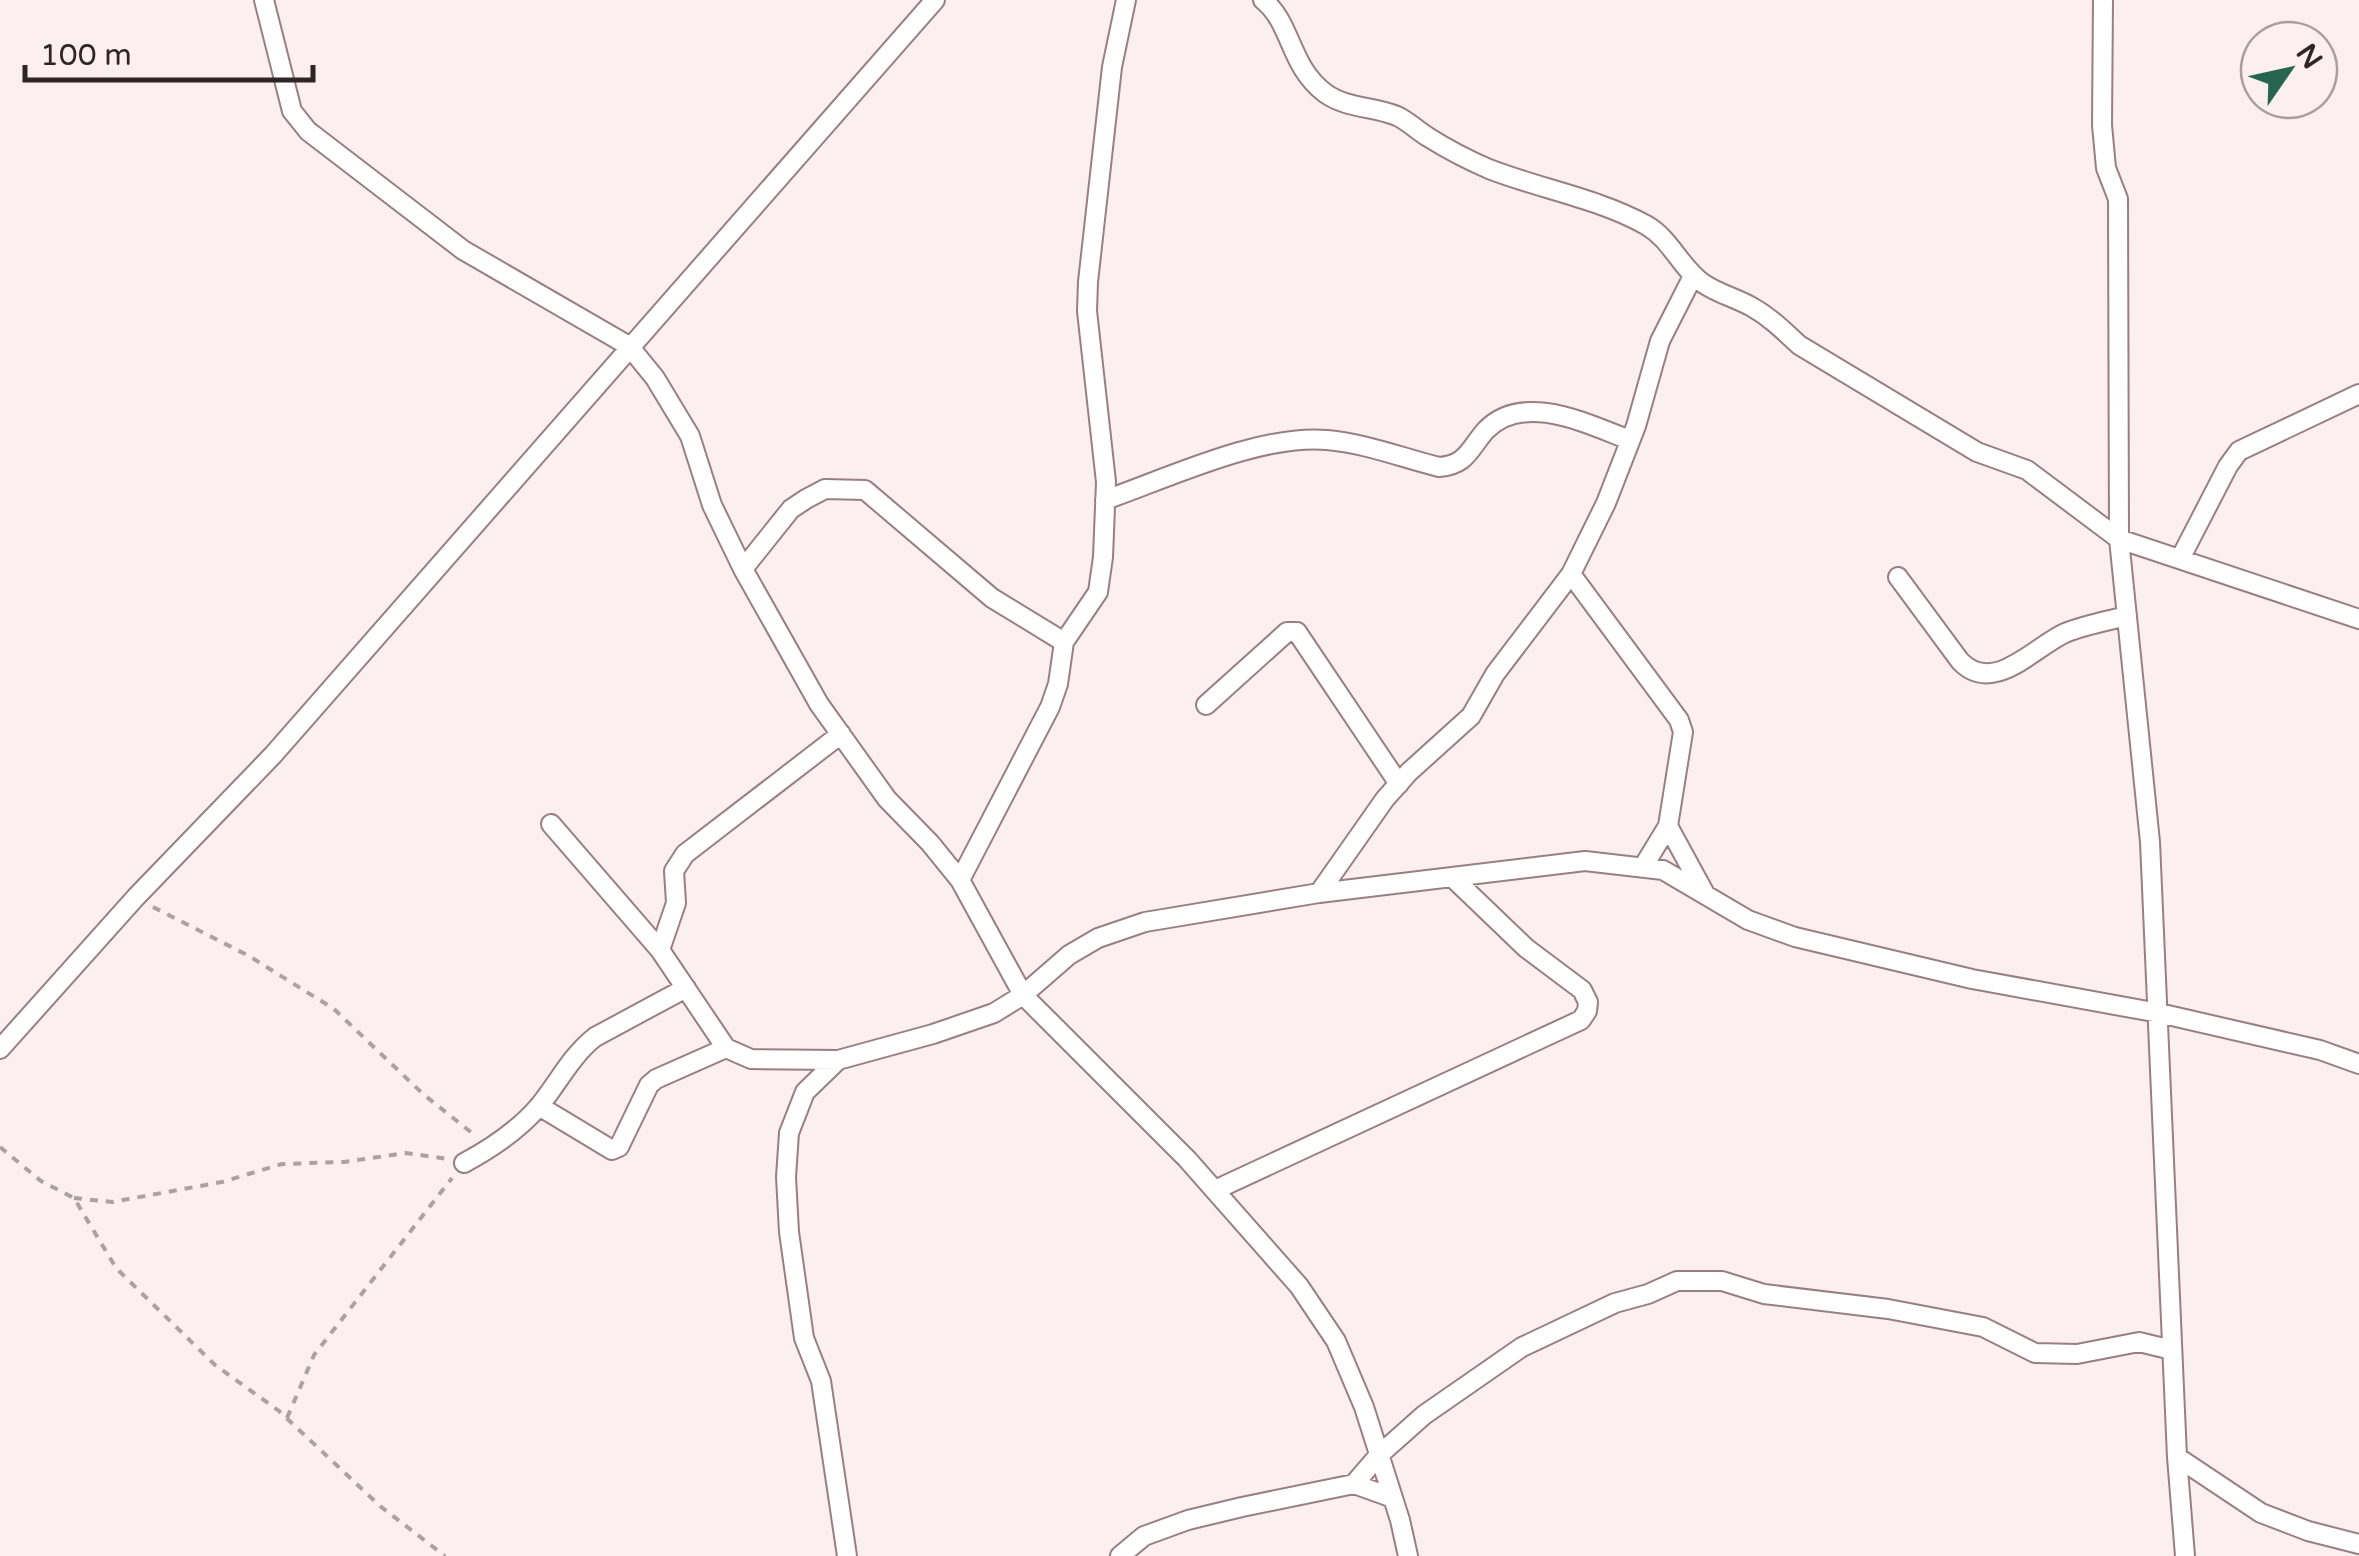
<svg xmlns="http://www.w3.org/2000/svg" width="2359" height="1556" viewBox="0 0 2359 1556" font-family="'Varela Round',sans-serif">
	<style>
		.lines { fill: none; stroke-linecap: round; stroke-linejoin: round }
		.street-casing { stroke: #997f81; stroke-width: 22 }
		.path { stroke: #aca1a1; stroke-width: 4; stroke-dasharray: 8 8; stroke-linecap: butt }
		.street { stroke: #fff; stroke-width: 18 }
	</style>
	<rect width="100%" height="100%" fill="#fbeff0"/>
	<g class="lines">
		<defs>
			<path id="street" d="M264 0 292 111 308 131 463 250 629 346 655 378 690 436 712 505 743 569 819 704 887 799 930 843 960 880 1023 995 1187 1159 1299 1286 1336 1341 1364 1407 1400 1520 1408 1556
				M1263 0C1292 23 1289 66 1325 93 1347 109 1373 106 1397 116 1408 121 1418 131 1428 137 1447 149 1468 160 1489 169 1540 189 1597 198 1646 225 1671 239 1681 269 1704 284 1719 294 1736 298 1752 307 1770 317 1784 331 1799 345L1977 452 2027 470 2119 539 2359 619
				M2103 0 2102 125 2106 168 2118 199 2119 539 2150 842 2177 1457 2185 1556
				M1105 500C1168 478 1260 434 1327 440 1364 443 1403 458 1439 467 1467 465 1469 449 1486 430 1524 391 1589 425 1630 440
				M2181 557 2228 466 2239 451 2359 394
				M743 569 791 509 806 499 825 489 865 490 992 598 1064 642
				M1571 574 1679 720 1683 732 1668 826 1643 867
				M1898 577 1960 661C1993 696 2034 647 2065 633 2084 625 2107 621 2127 616
				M1206 705 1287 632H1297L1399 784
				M551 824 660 950 726 1048 751 1059 838 1060 933 1034 994 1013 1023 995 1069 955 1098 938 1145 922 1319 893 1585 861 1663 870 1748 920 1795 937 1972 979 2159 1013 2320 1050 2359 1064
				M1668 826 1704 892
				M960 880 1050 707 1058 684 1064 642 1098 592 1103 557 1106 482 1087 311 1088 282 1112 67 1126 0
				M1319 893 1385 799 1409 772 1471 716 1495 674 1571 574 1606 503 1636 426 1660 341 1693 276
				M660 950 676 903 674 871 685 854 841 734
				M0 1049 136 897 273 755 935 0
				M838 1060 805 1092 789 1133 786 1177 789 1232 804 1338 821 1381 847 1556
				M539 1106 612 1150 619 1147 649 1085 656 1079 726 1048
				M464 1163C492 1148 519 1130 540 1105 558 1083 571 1056 595 1037L686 988
				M1215 1190 1581 1020 1587 1011 1588 1002 1582 990 1526 948 1452 877
				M2177 1457 2261 1513 2308 1531 2359 1544
				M1354 1484 1379 1455 1424 1415 1522 1347 1615 1303 1648 1294 1677 1281H1722L1764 1294 1888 1309 1983 1327 2035 1353 2077 1354 2139 1342 2172 1350
				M1120 1556 1144 1536 1188 1520 1242 1507 1354 1484 1393 1498"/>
		</defs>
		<use href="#street" class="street-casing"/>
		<path class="path" d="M153 907 249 956 334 1009 423 1094 477 1137
			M0 1147 41 1181 74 1198 116 1268 215 1365 279 1411 380 1506 445 1556
			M74 1198 112 1202 222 1182 282 1164 344 1162 406 1153 448 1159
			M287 1418 314 1355 452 1178"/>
		<use href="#street" class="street"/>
	</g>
	<g transform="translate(2289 70) rotate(56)"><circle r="48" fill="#fbeff0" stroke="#a99e9f" stroke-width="2.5"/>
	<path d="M0-8L18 38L0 25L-18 38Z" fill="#286550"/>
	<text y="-15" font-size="28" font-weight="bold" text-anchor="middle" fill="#2f2525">N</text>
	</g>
	<path d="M25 65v15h288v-15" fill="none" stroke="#2f2525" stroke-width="5"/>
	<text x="40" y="65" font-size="30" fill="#2f2525" stroke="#fbeff0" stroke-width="8" paint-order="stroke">100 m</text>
</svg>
